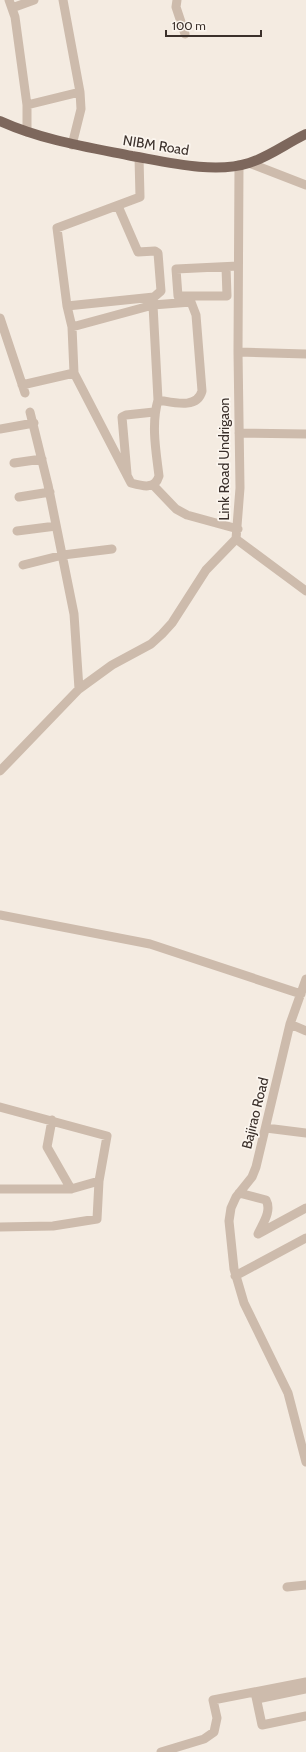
<svg xmlns="http://www.w3.org/2000/svg" width="306" height="1752" viewBox="0 0 306 1752" font-family="Cabin,sans-serif">
	<style>
		.lines { fill: none; stroke-linecap: round; stroke-linejoin: round }
		.minor { stroke: #cdbbac; stroke-width: 9 }
		.major { stroke: #7d675c; stroke-width: 10 }
		.labels { text-anchor: middle; stroke-width: 3.5; stroke-linejoin: round; paint-order: stroke }
		.street-label { font-size: 14px; fill: #3b302b; stroke: #fbf5ee }
	</style>
	<rect width="100%" height="100%" fill="#f4ebe1"/>
	<g class="lines">
		<path class="minor" d="M9 0 15 17 27 105V132
			M177 0 176 7 185 34
			M12 8 34 0
			M27 105 80 92 63 0
			M72 145 81 109 80 92
			M139 157 140 197 57 228 67 306 72 327 74 373 131 483C142 486 155 490 159 476 156 451 151 425 158 400
			M249 163 306 185
			M226 267 227 296H178L176 269 238 266
			M67 306 154 297 161 291 158 253 155 251 138 252 118 206
			M0 318 25 393
			M72 327 153 305 191 302 196 315 202 391C197 410 172 402 158 400L153 305
			M238 352 306 354
			M22 385 74 373
			M30 412 48 485 74 614 79 689
			M0 429 34 423
			M239 433 306 434
			M14 463 42 459
			M127 474 122 417 126 415 154 412
			M153 485 176 509 187 515 238 529
			M19 497 50 492
			M17 531 56 526
			M236 539 306 591
			M23 565 63 555 112 549
			M0 771 79 689 112 665 151 644 162 634 172 623 206 570 236 539 240 488 238 352 239 165
			M0 915 150 944 301 994
			M306 979 290 1024 256 1167 252 1177 236 1197 231 1208 229 1221 234 1269 244 1303 288 1393 306 1462
			M290 1024 306 1031
			M0 1107 107 1136 99 1181 97 1219 53 1226 0 1227
			M52 1120 47 1147 71 1189
			M266 1128 306 1133
			M0 1189H71L99 1181
			M239 1193 266 1200C272 1211 263 1223 258 1234
			M258 1234 306 1208
			M235 1276 306 1238
			M287 1587 306 1585
			M255 1692 262 1725 306 1716
			M257 1699 306 1689
			M161 1752 204 1739 214 1732 217 1718 213 1700 306 1682"/>
		<path class="major" d="M0 121C42 140 87 147 132 156 166 162 215 174 249 163 269 157 287 143 306 134"/>
	</g>
	<g class="labels">
		<g class="street-label">
			<text transform="translate(156 145) rotate(9)" y="5">NIBM Road</text>
			<text transform="translate(224 459) rotate(-90)" y="5">Link Road Undrigaon</text>
			<text transform="translate(255 1113) rotate(-76)" y="5">Bajirao Road</text>
		</g>
	</g>
	<path d="M166 30v6h95v-6" fill="none" stroke="#3b302b" stroke-width="2"/>
	<text x="172" y="30" font-size="12" fill="#3b302b" stroke="#fbf5ee" stroke-width="3" paint-order="stroke">100 m</text>
</svg>
